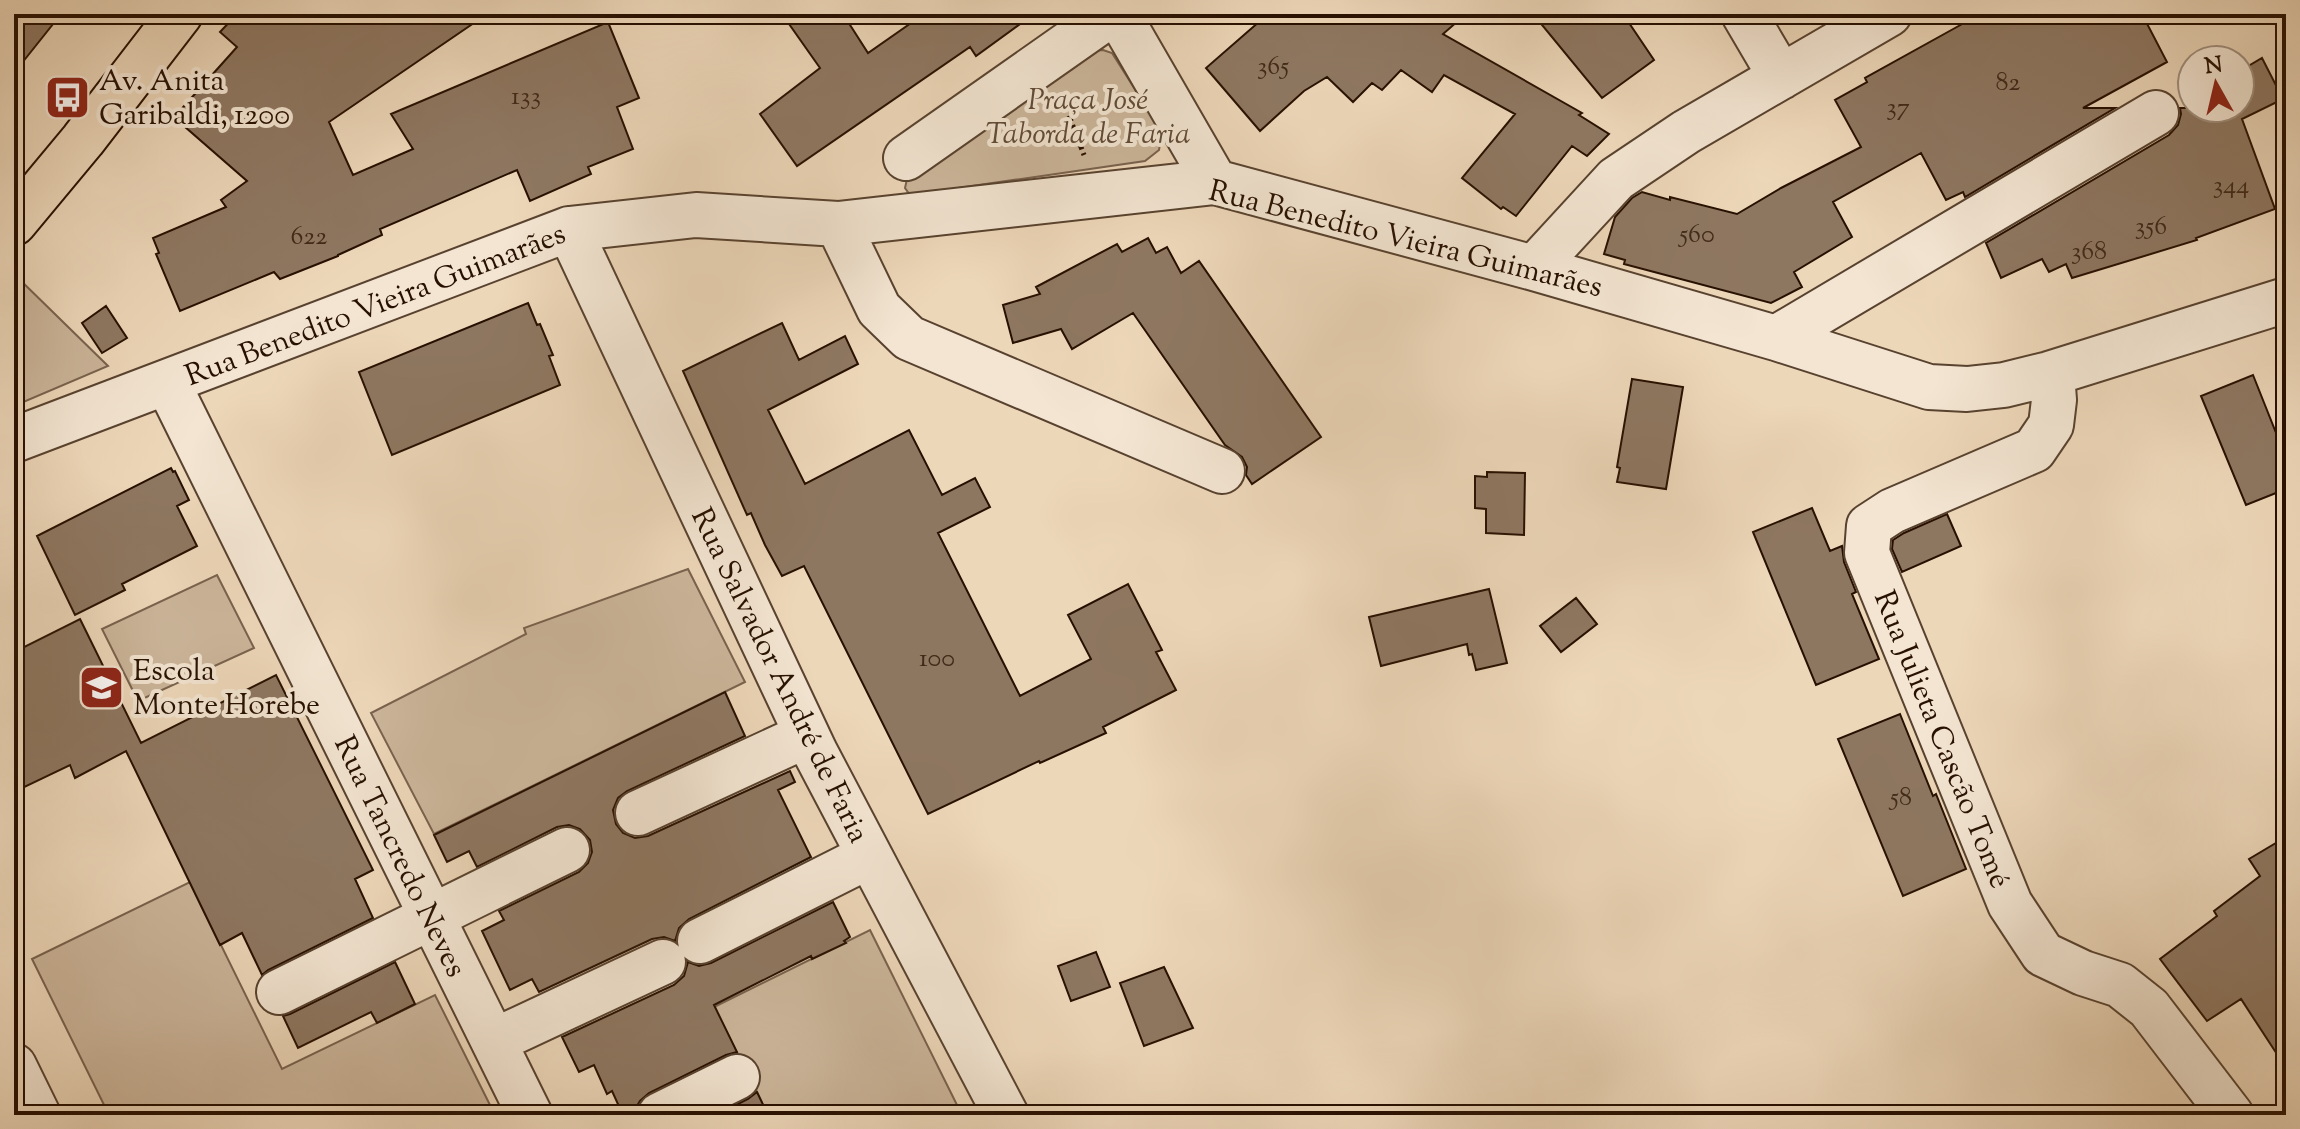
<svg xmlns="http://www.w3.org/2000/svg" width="2300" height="1129" viewBox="0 0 2300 1129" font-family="'Sorts Mill Goudy',serif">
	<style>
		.green { fill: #cbb59a; stroke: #79624e; stroke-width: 2 }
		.building { fill: #8e7761; stroke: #271001; stroke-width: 2 }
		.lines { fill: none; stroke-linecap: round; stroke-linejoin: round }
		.minor-casing { stroke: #58422f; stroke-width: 48 }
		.major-casing { stroke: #271001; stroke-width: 48 }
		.path { stroke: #271001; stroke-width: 5; stroke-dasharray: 6 4; stroke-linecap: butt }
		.minor { stroke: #f3e5d2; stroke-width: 44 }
		.major { stroke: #edd7b9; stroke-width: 44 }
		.labels { text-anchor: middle; stroke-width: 8; stroke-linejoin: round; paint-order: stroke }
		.number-label { font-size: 26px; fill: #412a19 }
		.poi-label { font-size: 30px; fill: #271001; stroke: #f3e5d2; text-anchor: start }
		.park-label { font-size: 30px; font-style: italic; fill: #604a37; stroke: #f3e5d2 }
		.street-label { font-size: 30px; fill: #271001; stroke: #f3e5d2 }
	</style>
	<rect width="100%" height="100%" fill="#edd7b9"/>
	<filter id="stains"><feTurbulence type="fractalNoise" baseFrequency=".0025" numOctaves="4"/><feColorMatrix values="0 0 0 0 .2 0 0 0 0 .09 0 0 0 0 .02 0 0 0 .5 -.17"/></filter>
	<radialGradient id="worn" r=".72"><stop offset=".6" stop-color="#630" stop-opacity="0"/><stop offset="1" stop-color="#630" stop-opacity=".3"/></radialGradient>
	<path class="green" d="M1103 50 1112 53 1162 132 1159 150 1145 161 910 195 905 188 907 179 1091 51Z
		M14 274 108 366 14 406Z
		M688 569 745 682 434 834 371 713 526 634 524 628Z
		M217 575 254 648 138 701 102 629Z
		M190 882 282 1069 435 995 495 1115H109L32 959Z
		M870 930 962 1115H768L714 1007Z"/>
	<path class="building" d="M14 14H61L14 73Z
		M237 14H487L329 122 353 175 413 149 391 114 608 22 639 98 617 107 633 149 588 167 591 174 530 201 517 170 380 229 382 235 338 255V256L280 279 274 272 180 311 156 254 159 253 153 238 226 207 221 200 247 181 184 126 187 122 177 114 237 47 220 32Z
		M782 14H843L868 53 924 14H1034L976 56 970 47 797 166 760 114 820 68Z
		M1268 14H1466L1443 34 1582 113 1579 115 1609 134 1587 156 1572 146 1516 216 1503 207 1501 209 1462 178 1515 114 1444 75 1432 92 1401 70 1382 90 1372 83 1353 102 1327 77 1304 91 1260 131 1206 68Z
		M1533 14H1623L1654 60 1602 98Z
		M1958 14H2142L2167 62 2083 108H2115L1965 197 1963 192 1946 200 1921 153 1833 202 1852 237 1794 272 1802 287 1771 303 1624 264 1625 260 1604 254 1615 217 1632 198 1642 192 1670 200V197L1737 214 1781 188 1861 147 1835 100 1867 82 1865 78 1964 23Z
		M2262 58 2283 99 2242 119 2275 209 2196 238 2197 240 2072 278 2066 264 2049 272 2042 259 2001 278 1986 243 2169 135 2178 125 2181 114 2180 108H2238L2240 113V71Z
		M1148 238 1156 253 1167 247 1181 273 1199 261 1321 437 1252 484 1246 475 1247 467 1242 457 1225 445 1133 313 1072 349 1061 329 1013 343 1003 305 1040 294 1036 287 1117 244 1122 252Z
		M528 303 537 325 540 324 553 355 549 356 560 385 392 455 359 372Z
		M106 306 127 338 102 353 82 323Z
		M782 323 799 360 845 336 858 364 768 410 805 484 909 430 942 495 975 478 990 507 938 533 1020 696 1091 659 1068 615 1128 584 1162 650 1156 652 1176 690 1103 727 1106 733 1040 763 1039 761 928 814 804 566 782 576 765 545 751 513 747 515 683 371Z
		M2253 375 2286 458V489L2246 505 2201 396Z
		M1632 379 1683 387 1666 489 1617 482 1620 468 1617 467Z
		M171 468 173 472 175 471 189 500 177 506 197 546 122 584 125 590 75 615 37 536Z
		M1487 472 1525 473 1524 535 1486 533V509L1475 508V476L1487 477Z
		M1812 508 1830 551 1842 546 1844 562 1856 592 1852 594 1879 659 1816 685 1753 532Z
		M1947 514 1961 546 1902 572 1892 549 1893 540 1904 533Z
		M1489 589 1507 663 1476 670 1472 654 1469 655 1467 644 1381 666 1369 617Z
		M1576 598 1597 624 1561 652 1540 626Z
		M80 619 141 743 276 675 373 870 355 879 373 918 268 970 262 975 242 933 220 945 126 751 75 778 70 765 14 792V652Z
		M725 692 745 736 627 791 618 798 613 810 616 824 623 833 635 838 648 836 790 771 795 782 778 790 811 857 689 919 679 928 675 941 664 937 652 939 539 992 532 979 510 990 482 931 504 920 499 911 579 872 588 863 592 852 590 840 580 829 569 825 557 827 477 867 469 851 447 862 434 835Z
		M1900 714 1933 796 1936 794 1966 869 1903 896 1838 739Z
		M2286 837V1068L2241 999 2207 1021 2160 959 2217 916 2214 911 2260 876 2249 859Z
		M833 902 850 937 844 941 846 943 812 959 811 956 714 1005 737 1052 726 1055 649 1093 640 1101 637 1106 622 1113 612 1091 607 1094 594 1065 579 1072 562 1037 674 985 684 976 688 962 699 966 711 963Z
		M1096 952 1110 987 1071 1001 1058 966Z
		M395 962 415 1004 377 1023 371 1012 298 1048 283 1016 290 1014Z
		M1164 967 1193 1028 1144 1046 1120 983Z
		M757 1092 768 1115H716L748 1099Z"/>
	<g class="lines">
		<defs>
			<path id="minor" d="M1118 14 1215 182
				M1744 14 1781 77
				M906 158 1111 14
				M838 224 879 309 909 338 1222 471
				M569 229 815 752 1006 1115
				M1534 268 1616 179 1686 132 1889 14
				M1776 338 2156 113
				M2049 374 2053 387 2054 400 2051 425 2034 450 1892 511 1869 526 1867 553 2010 904 2043 954 2083 973 2120 985 2149 1008 2231 1115
				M167 382 530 1115
				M14 440 569 229 696 215 838 224 1215 182 1534 268 1776 338 1929 387 1967 389 2004 385 2049 374 2286 300
				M638 813 807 735
				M700 941 869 856
				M279 992 567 850
				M494 1041 663 962
				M14 1066 38 1115
				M660 1115 737 1077"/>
			<path id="major" d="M14 223 83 140 180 14"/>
		</defs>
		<use href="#minor" class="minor-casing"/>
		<use href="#major" class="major-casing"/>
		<path class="path" d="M1062 97 1084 155"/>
		<use href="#minor" class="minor"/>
		<use href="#major" class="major"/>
	</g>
	<defs>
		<symbol id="bus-square" viewBox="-11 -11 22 22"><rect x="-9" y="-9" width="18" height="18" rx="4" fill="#8f2418" stroke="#f3e5d2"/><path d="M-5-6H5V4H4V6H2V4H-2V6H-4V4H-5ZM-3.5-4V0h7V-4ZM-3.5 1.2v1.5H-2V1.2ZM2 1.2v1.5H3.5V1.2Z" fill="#fff"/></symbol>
		<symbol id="school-square" viewBox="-11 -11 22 22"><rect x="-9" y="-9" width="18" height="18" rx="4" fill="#8f2418" stroke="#f3e5d2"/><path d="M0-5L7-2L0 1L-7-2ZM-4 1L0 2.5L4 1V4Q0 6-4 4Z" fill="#fff"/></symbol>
	</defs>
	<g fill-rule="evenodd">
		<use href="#bus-square" x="42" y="72" width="51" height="51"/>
		<use href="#school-square" x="76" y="662" width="51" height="51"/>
	</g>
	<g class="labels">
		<g class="number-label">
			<text x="1273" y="74">365</text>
			<text x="2008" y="90">82</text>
			<text x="526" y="104">133</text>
			<text x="1898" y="115">37</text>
			<text x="2231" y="193">344</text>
			<text x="2151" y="234">356</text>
			<text x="1697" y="242">560</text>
			<text x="309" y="244">622</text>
			<text x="2089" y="259">368</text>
			<text x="937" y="666">100</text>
			<text x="1901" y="805">58</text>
		</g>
		<g class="poi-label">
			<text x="99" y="90">Av. Anita<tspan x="99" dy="34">Garibaldi, 1200</tspan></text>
			<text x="133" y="680">Escola<tspan x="133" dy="34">Monte Horebe</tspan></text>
		</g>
		<g class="park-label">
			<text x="1088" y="109">Praça José<tspan x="1088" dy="34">Taborda de Faria</tspan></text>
		</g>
		<g class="street-label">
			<text transform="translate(1406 238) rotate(14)" y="10">Rua Benedito Vieira Guimarães</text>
			<text transform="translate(375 304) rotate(-21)" y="10">Rua Benedito Vieira Guimarães</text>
			<text transform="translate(781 675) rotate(64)" y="10">Rua Salvador André de Faria</text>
			<text transform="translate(1943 739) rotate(68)" y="10">Rua Julieta Cascão Tomé</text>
			<text transform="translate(401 856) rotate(64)" y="10">Rua Tancredo Neves</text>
		</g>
	</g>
	<rect width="2300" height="1129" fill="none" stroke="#edd7b9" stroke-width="48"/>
	<rect x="16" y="16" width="2268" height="1097" fill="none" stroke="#271001" stroke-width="4"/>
	<rect x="24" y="24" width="2252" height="1081" fill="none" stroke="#271001" stroke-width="2"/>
	<g transform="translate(2216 84) rotate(352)"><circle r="38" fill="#f3e5d2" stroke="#a1907e" stroke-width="2"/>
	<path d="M0-6L14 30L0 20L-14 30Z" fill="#8f2418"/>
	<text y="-12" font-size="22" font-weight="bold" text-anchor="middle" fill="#271001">N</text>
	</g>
	<rect width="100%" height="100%" filter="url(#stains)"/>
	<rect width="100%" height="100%" fill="url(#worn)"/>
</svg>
